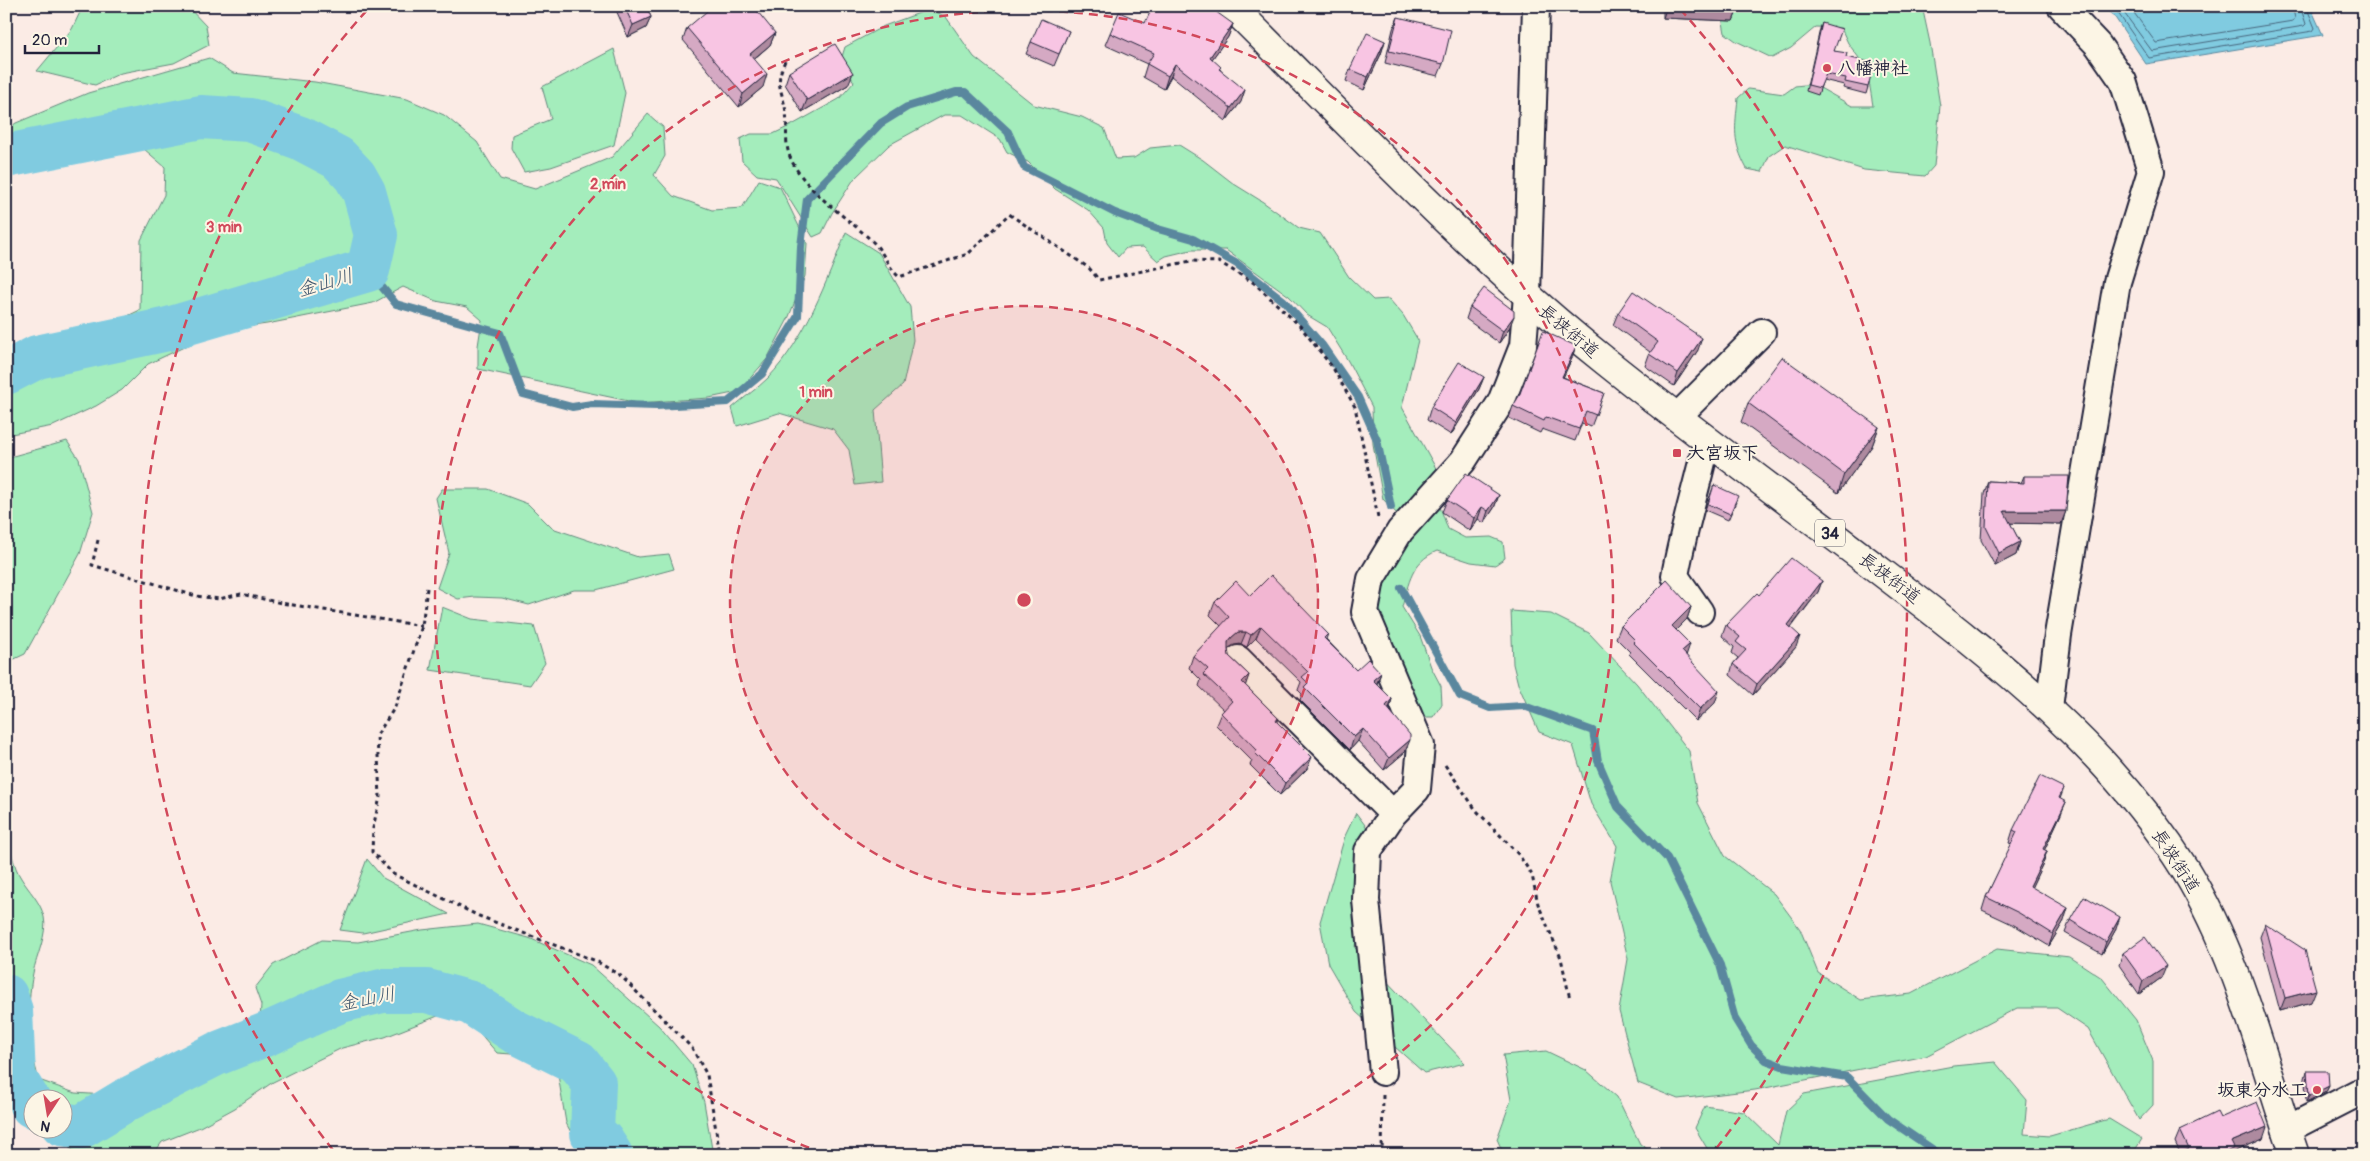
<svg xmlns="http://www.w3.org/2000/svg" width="2370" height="1161" viewBox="0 0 2370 1161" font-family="Pangolin,'Klee One',sans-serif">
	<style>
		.green { fill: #a4edbc; stroke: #63887c }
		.water { fill: #80cbe0; stroke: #5a879e }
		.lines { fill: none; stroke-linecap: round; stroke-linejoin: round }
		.shore { stroke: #48667d; stroke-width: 1 }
		.stream { stroke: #5a879e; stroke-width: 8 }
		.river { stroke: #80cbe0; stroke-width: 44 }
		.minor-casing { stroke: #22223b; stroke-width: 30 }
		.major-casing { stroke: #22223b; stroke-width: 31 }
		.path { stroke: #22223b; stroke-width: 3; stroke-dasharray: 4 4; stroke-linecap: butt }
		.minor { stroke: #fcf5e5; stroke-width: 26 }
		.major { stroke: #fcf5e5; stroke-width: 28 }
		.wall { fill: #d5a9c3; stroke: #22223b }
		.shaded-wall { fill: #ae8a9f; stroke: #22223b }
		.building { fill: #f8c5e3; stroke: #22223b }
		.ring { fill: none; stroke: #d1495b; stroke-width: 2.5; stroke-dasharray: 9 6 }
		.poi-dot { fill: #d1495b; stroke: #fcf5e5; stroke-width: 2 }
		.labels { text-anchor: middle; stroke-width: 4; stroke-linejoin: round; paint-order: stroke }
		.shield { fill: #fcf5e5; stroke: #63616e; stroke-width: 1 }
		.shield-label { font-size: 16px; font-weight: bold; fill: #22223b }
		.poi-label { font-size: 18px; font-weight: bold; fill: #22223b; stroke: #fcf5e5; text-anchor: start }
		.street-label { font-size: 18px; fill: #22223b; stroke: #fcf5e5 }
		.water-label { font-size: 19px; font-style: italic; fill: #3e556d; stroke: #fcf5e5 }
		.centre { fill: #d1495b; stroke: #fcf5e5; stroke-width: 2.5 }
		.ring-label { font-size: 15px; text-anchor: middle; font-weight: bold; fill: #d1495b; stroke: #fcf5e5; stroke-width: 4; stroke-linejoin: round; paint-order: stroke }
	</style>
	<rect width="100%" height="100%" fill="#fbebe5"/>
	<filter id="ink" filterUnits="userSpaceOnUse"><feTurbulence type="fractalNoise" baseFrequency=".02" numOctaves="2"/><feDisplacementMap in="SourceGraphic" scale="10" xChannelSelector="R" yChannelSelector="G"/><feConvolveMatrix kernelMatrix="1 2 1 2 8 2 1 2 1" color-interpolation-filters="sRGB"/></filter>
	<g filter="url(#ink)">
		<path class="green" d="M83 6H187L206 26 209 45 174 63 121 73 95 85 37 71 72 29Z
			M1720 6H1922L1930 43 1940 106 1934 166 1925 176 1864 170 1785 145 1769 156 1762 172 1747 169C1732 141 1735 129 1738 98L1748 89 1784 94 1795 86 1813 84 1852 106H1873L1867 69 1848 43 1841 28 1816 27 1791 48 1772 58 1736 41 1725 33Z
			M930 9 946 17 974 57 1034 105 1082 117 1104 128 1116 159 1134 158 1150 148 1179 145 1203 160 1234 184 1263 202 1299 228 1320 233 1349 277 1373 300 1389 299 1403 315 1418 340 1402 407 1438 472 1440 507 1448 529 1465 538 1491 537 1503 542 1505 558 1495 565 1471 562 1437 551C1411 562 1409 583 1402 607L1420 636 1431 667 1441 686 1442 704 1433 717H1419L1375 609 1399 516 1383 499 1373 444 1372 407 1348 361 1327 327 1307 315 1289 296 1226 250H1191L1166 256 1158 261 1143 247 1126 248 1118 257 1107 243 1104 228 1088 210 1055 189 1028 162 1007 152 1000 139 962 115H944L889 145 854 179 832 213 822 233 813 237 776 178 757 175 742 161 740 139 751 134H773L792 125 839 99 854 82 841 60 845 47 884 26Z
			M614 49 625 93 614 145 551 167 524 172 511 148 512 135 551 119 542 87Z
			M209 58 233 73 315 82 407 99 444 115 477 142 500 179 535 189 612 157 648 114 663 127 665 156 654 175 673 196 712 210 742 208 759 180 780 187 807 243 805 276 788 319 767 359 738 392 709 398 638 403 478 369V346L482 320 467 307 436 301 403 287 373 303 267 324 218 331 148 364 122 390 96 406 53 426 6 435V357L92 333 140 310 141 240 164 195 165 167 144 149 100 152 61 160 9 142 6 130 16 123 88 93Z
			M846 232 879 253 910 307 913 340 903 385 875 410 881 482 855 485 849 450 833 429 779 413 737 426 732 408C743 398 757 389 768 378 806 338 826 283 846 232Z
			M67 441 79 459 93 512 80 554 25 654 6 663V458Z
			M442 489H488L528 504 552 528 638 557 669 554 674 569 596 590H574L529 605 502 598 475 597 458 599 437 588 449 553 436 498Z
			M442 607 472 619 534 626 545 663 530 685 430 670Z
			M1511 611 1551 614 1589 633 1637 684 1689 751 1698 803 1725 856 1774 894 1800 929 1818 973 1861 1000 1911 994 1997 949 2070 957 2102 978 2136 1020 2153 1061V1105L2139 1120 2088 1029 2057 1008H2017L1926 1056 1755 1090 1678 1099 1638 1083 1619 1011 1628 959 1610 881 1617 846 1591 804 1573 745 1539 732 1518 684 1513 664Z
			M1356 813 1368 829 1355 948 1465 1063 1424 1073 1356 1012 1328 964 1320 922 1345 836Z
			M6 834C11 848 13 866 21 878 28 890 41 902 44 917 48 933 36 957 33 973 26 1007 29 1047 39 1080L75 1093 105 1095 142 1083 222 1034 260 1019 261 1005 255 988 273 965 322 940 358 942 422 930 478 924 529 938 591 965 659 1026 692 1065 704 1102 713 1155H583L566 1123 555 1057 497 1053 458 1008 385 1037 342 1048 273 1082 235 1108 200 1127 162 1142 153 1155H76L73 1150 35 1129 62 1128V1098H32V1127C18 1118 12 1098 6 1082Z
			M367 859 383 878 449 914 363 933 340 930Z
			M1546 1051 1586 1070 1617 1097 1640 1144 1656 1155H1504L1497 1139 1511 1100 1503 1055Z
			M1995 1062 2027 1100 2024 1134 2050 1136 2109 1119 2142 1139 2132 1155H1711L1695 1128 1705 1106 1744 1112 1778 1145 1786 1111 1804 1094 1953 1066Z"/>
		<path class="water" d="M2101 6H2310L2323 35 2146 64 2114 16Z"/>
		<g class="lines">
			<path class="shore" d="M2109 6 2118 13 2149 58 2313 31 2315 28 2306 6
				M2119 6 2152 51 2304 26 2306 24 2300 6
				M2129 6 2156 43 2293 21 2295 18 2292 6"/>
			<path class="stream" d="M368 270 396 304 500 333 523 394 572 407 592 404 656 406 728 402 762 374 798 316 801 246 807 199 881 123 907 107 956 92H965L1008 132 1024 167 1115 213 1158 229 1193 239 1237 264 1284 301 1322 345 1358 397 1377 440 1391 507
				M1401 588 1460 696 1490 708 1524 706 1593 731 1598 761 1618 807 1667 858 1720 965 1735 1019 1751 1045 1766 1060 1782 1066 1847 1077 1888 1119 1941 1155"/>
			<path class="river" d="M6 156 201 117 250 120 300 138 338 158 355 176 364 192 376 235 368 270 168 329 37 357 6 373
				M6 996 11 1011 14 1077 32 1106
				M62 1124 81 1127 124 1101 216 1054 267 1034 340 1001 382 991H427L471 1003 514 1031 578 1063 594 1083 592 1133 602 1141 611 1155"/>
			<defs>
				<path id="minor" d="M1677 417 1762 332
					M1700 612 1675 576C1683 530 1697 486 1707 441
					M1238 659 1393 814
					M2049 708 2058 635 2117 282 2151 171 2123 81 2098 45 2061 6
					M1383 1072 1366 900 1368 851 1393 814 1417 789 1421 745 1365 612 1371 579 1400 531 1463 461 1501 402 1523 346 1527 295 1536 6
					M2286 1130 2364 1090"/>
				<path id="major" d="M1231 6C1352 126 1470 253 1604 360 1695 433 1791 503 1884 574 1997 660 2110 749 2186 871 2239 958 2262 1059 2295 1155"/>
			</defs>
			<use href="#minor" class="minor-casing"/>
			<use href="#major" class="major-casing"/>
			<path class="path" d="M785 61C774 85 782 88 786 112 788 127 784 142 790 157 805 192 845 215 872 241 883 251 888 267 899 277L968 254 1009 214 1089 268 1099 280 1191 261 1219 262 1254 283 1300 326 1333 368 1355 407 1378 517
				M98 540 92 565 196 596 219 599 241 594 281 603 422 626
				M427 588 422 626 395 707 377 735 380 797 373 828 372 852 393 874 479 916 596 961 621 976 692 1048 707 1075 720 1155
				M1445 765 1476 810 1519 855 1532 875 1538 904 1561 958 1570 999
				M1382 1155 1383 1095"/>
			<use href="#minor" class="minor"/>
			<use href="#major" class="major"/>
		</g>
		<path class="wall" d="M617 6H646L651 17 646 28 628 37 616 10Z
			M1663 6H1739L1733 21 1663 18Z
			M1398 17 1443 64 1438 76 1385 63 1393 29Z
			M1145 23 1233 24 1228 37 1212 59 1220 69 1241 102 1226 121 1171 76 1164 89 1143 77 1147 64 1105 45 1110 33Z
			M1822 23 1834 51 1846 57 1868 87 1866 94 1843 88 1844 85 1823 80 1818 95 1806 91 1820 29Z
			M687 28 775 33 770 45 754 59 763 87 739 107 683 40Z
			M1069 31 1054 66 1026 54 1031 42Z
			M1385 41 1381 54 1364 90 1346 81 1350 69Z
			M789 72 848 85 802 112 785 84Z
			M1470 307 1509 329 1499 343 1466 319Z
			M1618 313 1698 350 1674 386 1645 366 1650 352 1613 325Z
			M1572 358 1563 377 1604 393 1591 427 1582 423 1575 441 1542 429 1540 433 1509 418 1513 406Z
			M1484 377 1479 389 1451 435 1427 420 1431 407Z
			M1748 403 1879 427 1872 446 1838 493 1741 422Z
			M2024 476 2066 511 2061 524 2010 523 2020 542 2016 555 1995 566 1981 540 1984 494 1988 481 2021 483Z
			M1714 485 1736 502 1728 520 1705 510Z
			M1499 495 1494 508 1484 523 1478 519 1470 531 1442 512 1447 500Z
			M1822 581 1818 592 1791 628 1796 647 1753 695 1730 675 1733 664 1738 658 1732 653 1734 647 1722 636 1726 625 1759 595Z
			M1250 596 1328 634 1326 639 1356 670 1381 673 1377 684 1392 699 1389 710 1405 752 1384 770 1358 741 1350 750 1300 700 1302 694 1298 690 1301 682 1256 638 1247 647 1241 644 1234 645 1228 648 1229 656 1249 675 1245 685 1278 718 1277 722 1307 769 1280 795 1250 765 1252 761 1216 725 1221 713 1224 710 1199 686 1201 680 1189 668 1193 656 1221 626 1210 615 1215 602Z
			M1691 607 1687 619 1676 630 1686 655 1715 703 1696 721 1629 654 1630 652 1616 638 1621 626Z
			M2064 788 2060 799 2061 814 2044 850 2047 851 2043 863 2031 887 2064 921 2049 946 2014 925 1982 910 1986 897 2012 844 2009 843 2013 830Z
			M2070 920 2116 929 2102 954 2065 933Z
			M2265 924 2311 1002 2280 1011 2260 937Z
			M2123 953 2161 978 2139 994 2119 965Z
			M2307 1071 2329 1086 2326 1092 2306 1102 2305 1078Z
			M2220 1118 2263 1139 2233 1152 2180 1153 2175 1142 2180 1130Z"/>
		<path class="shaded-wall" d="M1667 6H1739L1733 21 1663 18Z
			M651 17 646 28 628 37 633 25Z
			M1233 24 1228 37 1205 69 1210 57Z
			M775 33 770 45 745 66 750 54Z
			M1385 41 1381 54 1364 90 1368 77Z
			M1175 64 1171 76 1164 89 1168 76Z
			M853 73 848 85 802 112 807 100Z
			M767 74 763 87 739 107 743 94Z
			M1245 90 1241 102 1226 121 1231 108Z
			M1514 316 1509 329 1499 343 1503 331Z
			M1702 338 1698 350 1674 386 1678 373Z
			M1576 346 1572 358 1558 389 1562 377Z
			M1484 377 1479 389 1451 435 1456 423Z
			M1879 427 1872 446 1838 493 1844 474Z
			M1499 495 1494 508 1484 523 1488 511Z
			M1482 507 1478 519 1470 531 1474 518Z
			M2004 511H2066L2061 524 1999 523Z
			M2020 542 2016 555 1995 566 1999 553Z
			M1822 581 1818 592 1784 636 1788 625Z
			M1691 607 1687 619 1668 638 1672 626Z
			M1261 626 1256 638 1247 647 1251 635Z
			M1238 632H1246L1241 644 1234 645 1227 649 1228 642 1232 637Z
			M1800 636 1796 647 1753 695 1757 684Z
			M1690 644 1686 656 1682 651Z
			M1381 673 1376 685 1373 680Z
			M1249 675 1245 687 1242 682Z
			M1719 691 1715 703 1696 721 1700 709Z
			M1392 699 1388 712 1386 706Z
			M1363 729 1358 741 1350 750 1354 737Z
			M1410 740 1405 752 1384 770 1389 758Z
			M1312 757 1307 769 1280 795 1285 783Z
			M2066 802 2061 814 2039 862 2043 849Z
			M2047 851 2043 863 2026 899 2030 886Z
			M2068 908 2064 921 2049 946 2053 934Z
			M2120 917 2116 929 2102 954 2106 942Z
			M2166 966 2161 978 2139 994 2143 981Z
			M2316 990 2311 1002 2280 1011 2285 998Z
			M2329 1086 2326 1092 2306 1102 2309 1096Z
			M2267 1127 2263 1139 2233 1152 2232 1155H2220L2231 1142Z"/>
		<path class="building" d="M624 6H646L651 17 633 25Z
			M713 6H753L775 33 750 54 767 74 743 94 687 28Z
			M1153 6H1208L1233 24 1210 57 1221 67 1219 69 1245 90 1231 108 1175 64 1168 76 1147 64 1154 53 1110 33 1119 12 1145 23Z
			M1398 17 1451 30 1443 64 1389 51Z
			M1041 19 1069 31 1059 54 1031 42Z
			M1822 23 1842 29 1834 51 1847 53 1846 57 1874 63 1868 87 1845 82 1846 78 1826 74 1820 88 1808 85Z
			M1367 33 1385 41 1368 77 1350 69Z
			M835 44 853 73 807 100 789 72Z
			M1484 288 1514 311V316L1503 331 1470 307Z
			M1633 291 1702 338 1678 373 1649 354 1658 342 1618 313Z
			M1543 331 1576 346 1562 377 1604 393 1596 415 1586 411 1579 429 1546 417 1544 421 1513 406 1519 396Z
			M1782 357 1879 427 1844 474 1748 403Z
			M1459 362 1484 377 1456 423 1431 407Z
			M1466 473 1499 495 1488 511 1482 507 1474 518 1447 500Z
			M2024 476H2069L2066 511H2004L2020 542 1999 553 1986 527 1988 481 2024 483Z
			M1714 485 1738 496 1730 514 1708 504Z
			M1791 558 1822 581 1788 625 1800 636 1757 684 1733 664 1746 650 1736 642 1740 637 1726 625 1757 593 1759 595Z
			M1271 575 1328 634 1324 638 1356 670 1368 659 1381 673 1373 680 1392 699 1386 706 1410 735V740L1389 758 1363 729 1354 737 1304 687 1308 683 1302 677 1308 672 1261 626 1251 635 1246 632H1238L1232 637 1228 642V650L1229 656 1249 675 1242 682 1278 718 1276 721 1312 757 1285 783 1255 753 1257 750 1221 713 1232 701 1203 674 1208 669 1193 656 1229 617 1215 602 1236 581 1250 596Z
			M1667 580 1691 607 1672 626 1690 644 1682 651 1719 691 1700 709 1633 642 1635 640 1621 626Z
			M2040 776 2064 788 2059 798 2066 802 2043 849 2047 851 2030 886 2068 908 2053 934 2019 913 1986 897 2017 832 2013 830Z
			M2084 896 2120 917 2106 942 2070 920Z
			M2265 924 2305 950 2316 990 2285 998Z
			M2145 937 2166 966 2143 981 2123 953Z
			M2307 1071H2328L2329 1086 2309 1096Z
			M2257 1102 2267 1127 2231 1142 2234 1148 2220 1155H2177L2189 1149 2180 1130 2217 1112 2220 1118Z"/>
	</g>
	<circle cx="1024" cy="600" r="294" fill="#d1495b" fill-opacity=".12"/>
	<g class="ring">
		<circle cx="1024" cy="600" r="294"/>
		<path d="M823 1153A589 589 0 1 1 1225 1153"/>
		<path d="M333 1150A883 883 0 0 1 368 9M1680 9A883 883 0 0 1 1715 1150"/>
	</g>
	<g class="poi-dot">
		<circle cx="1827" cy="68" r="5"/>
		<rect x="1672" y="448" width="10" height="10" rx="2.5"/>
		<circle cx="2317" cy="1090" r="5"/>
	</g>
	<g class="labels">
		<rect class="shield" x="1815" y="519.5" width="30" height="27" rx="4"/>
		<g class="shield-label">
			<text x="1830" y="539">34</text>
		</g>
		<g class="poi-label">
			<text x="1837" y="74">八幡神社</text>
			<text x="1687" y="459">大宮坂下</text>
			<text x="2307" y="1096" text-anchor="end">坂東分水工</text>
		</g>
		<g class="street-label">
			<text transform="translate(1569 331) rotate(40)" y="6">長狭街道</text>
			<text transform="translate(1890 578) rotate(37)" y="6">長狭街道</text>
			<text transform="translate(2176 861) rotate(57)" y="6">長狭街道</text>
		</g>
		<g class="water-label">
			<text transform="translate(325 282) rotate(-16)" y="7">金山川</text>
			<text transform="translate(367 998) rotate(-11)" y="7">金山川</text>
		</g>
	</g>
	<circle cx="1024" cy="600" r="8" class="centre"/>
	<g class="ring-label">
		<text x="608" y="189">2 min</text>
		<text x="224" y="232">3 min</text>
		<text x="816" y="397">1 min</text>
	</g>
	<rect width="2370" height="1161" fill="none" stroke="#fcf5e5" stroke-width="25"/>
	<rect x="12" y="12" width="2345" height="1136" fill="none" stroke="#22223b" stroke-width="2" filter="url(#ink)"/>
	<g transform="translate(48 1114) rotate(192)"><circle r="24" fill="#fcf5e5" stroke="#a5a1a1"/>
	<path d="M0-4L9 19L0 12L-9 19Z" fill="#d1495b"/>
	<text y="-8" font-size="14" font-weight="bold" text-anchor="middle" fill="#22223b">N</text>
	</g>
	<path d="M25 45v8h74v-8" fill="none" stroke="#22223b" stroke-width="2.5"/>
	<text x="32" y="45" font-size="15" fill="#22223b" stroke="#fcf5e5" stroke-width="4" paint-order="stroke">20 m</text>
</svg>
